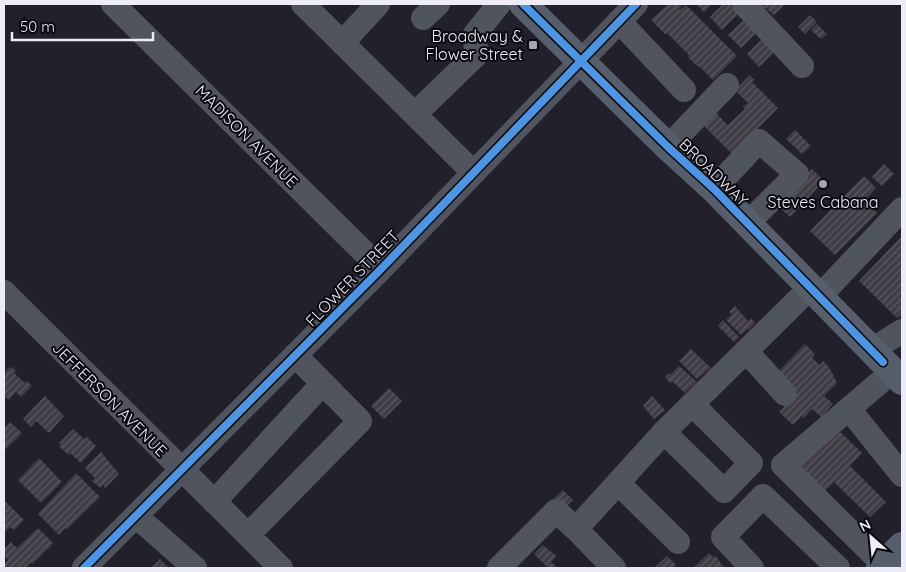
<svg xmlns="http://www.w3.org/2000/svg" width="906" height="572" viewBox="0 0 906 572" font-family="Quicksand,sans-serif">
	<style>
		.building { fill: url(#building-hatch) }
		.lines { fill: none; stroke-linecap: round; stroke-linejoin: round }
		.minor { stroke: #4f545e; stroke-width: 24 }
		.major { stroke: #575e6b; stroke-width: 28 }
		.cycleway-casing { stroke: #0a090f; stroke-width: 11 }
		.cycleway { stroke: #4d94e3; stroke-width: 8 }
		.poi-dot { fill: #a6a5af; stroke: #0a090f; stroke-width: 2 }
		.labels { text-anchor: middle; stroke-width: 4; stroke-linejoin: round; paint-order: stroke }
		.poi-label { font-size: 16px; fill: #edecf7; stroke: #0a090f; text-anchor: end }
		.street-label { font-size: 16px; fill: #edecf7; stroke: #0a090f }
	</style>
	<defs>
		<pattern id="building-hatch" width="6" height="6" patternUnits="userSpaceOnUse" patternTransform="scale(1.25)"><rect width="6" height="6" fill="#413d46"/><path d="M-1 1l2-2M0 6l6-6M5 7l2-2" fill="none" stroke="#5d5961"/></pattern>
	</defs>
	<rect width="100%" height="100%" fill="#22202a"/>
	<path class="building" d="M668 4H683L679 9 680 10 686 5 737 56 713 80 699 66 698 67 688 57 689 55 667 33 665 34 651 20Z
		M696 4H712L704 12Z
		M723 4H733L731 6 739 13 722 30 710 17Z
		M762 4H785L774 15 766 8 765 9 761 5Z
		M810 15 817 22 805 34 798 27Z
		M745 19 757 32 741 48 728 35Z
		M817 24 827 34 821 39 811 30Z
		M763 38 776 50 759 67 747 54Z
		M750 75 754 80 752 82 778 108 732 154 702 124 715 112 728 125 745 109 743 107 748 103 735 90Z
		M795 130 811 146 802 154 786 139Z
		M884 164 894 174 882 186 872 177Z
		M812 169 824 181 790 217 778 206Z
		M864 176 876 188 865 200 877 213 835 255 810 231Z
		M902 236V308L901 310 902 313 897 318 859 281Z
		M735 306 748 321 751 318 755 323 749 330 748 329 741 335 726 320 732 314 729 312Z
		M723 320 739 337 734 342 718 326Z
		M805 344 815 354 812 358 820 365 823 361 829 367 837 383 824 396 833 404 821 417 812 409 804 418 802 416 793 425 779 412 798 393 775 375Z
		M691 349 711 368 697 379 679 361Z
		M679 366 697 382 685 393 673 382 671 383 665 378 669 373 670 375Z
		M9 367 11 369 12 367 16 371 14 373 25 383 27 381 32 386 21 397 16 392 9 400 4 395V373Z
		M389 388 402 401 384 419 371 406Z
		M45 396 64 416 49 433 36 421 31 427 23 419Z
		M652 396 665 410 654 419 643 406Z
		M10 422 22 433 4 451V428Z
		M835 427 862 453 850 466 886 502 870 517 834 482 822 494 795 468Z
		M73 429 84 439 87 437 96 446 81 463 70 453 68 455 59 446 61 444 59 443Z
		M101 452 119 474 105 488 103 485 100 488 92 481 95 478 85 468Z
		M39 458 62 482 41 503 18 480Z
		M76 473 100 497 66 530 65 528 59 535 38 514Z
		M563 490 573 500 561 511 545 507Z
		M4 500 24 520 14 530 10 527 4 533Z
		M38 528 53 543 50 547 48 550 47 549 36 561V560L32 564 31 562 25 568H4V564L8 560 4 555V549L11 542 17 548Z
		M543 545 556 556 551 562 558 568H548L534 554Z
		M709 553 713 557 716 556 724 568H693Z
		M667 556 676 565 673 568H654Z
		M160 559 169 568H151Z"/>
	<g class="lines">
		<path class="minor" d="M113 4 381 269
			M303 4 473 172
			M744 4 802 66
			M423 18 438 4
			M619 21 684 90
			M342 43 378 4
			M415 114 476 55 475 34 499 4
			M668 147 727 85
			M714 189 759 141 797 174 747 224
			M4 292 281 568
			M820 296 902 209
			M872 350 902 331
			M746 351 785 394
			M849 409 902 475
			M664 432 724 491 751 463 692 404
			M619 484 678 542
			M214 502 323 383
			M136 516 195 568
			M576 529 664 432 811 287
			M248 535 360 421 295 355
			M884 565 783 465 893 371
			M84 568 381 269 636 4
			M499 568 556 511 576 529 614 568
			M752 568 723 537 763 496 838 568"/>
		<path class="major" d="M523 4 668 147 714 189 902 381
			M880 568 902 546"/>
		<defs>
			<path id="cycleway" d="M523 4 668 147 714 189 883 362
				M84 568 381 269 636 4"/>
		</defs>
		<use href="#cycleway" class="cycleway-casing"/>
		<use href="#cycleway" class="cycleway"/>
	</g>
	<g class="poi-dot">
		<rect x="528" y="40" width="10" height="10" rx="2.5"/>
		<circle cx="823" cy="184" r="5"/>
	</g>
	<g class="labels">
		<g class="poi-label">
			<text x="523" y="42">Broadway &amp;<tspan x="523" dy="18">Flower Street</tspan></text>
			<text x="823" y="208" text-anchor="middle">Steves Cabana</text>
		</g>
		<g class="street-label">
			<text transform="translate(247 136) rotate(45)" y="6">MADISON AVENUE</text>
			<text transform="translate(714 172) rotate(44)" y="6">BROADWAY</text>
			<text transform="translate(352 278) rotate(-46)" y="6">FLOWER STREET</text>
			<text transform="translate(110 399) rotate(45)" y="6">JEFFERSON AVENUE</text>
		</g>
	</g>
	<rect width="906" height="572" fill="none" stroke="#edecf7" stroke-width="10"/>
	<g transform="translate(871 537) rotate(333)" stroke="#0a090f" stroke-width="4" paint-order="stroke">
	<path d="M0-4L9 19L0 12L-9 19Z" fill="#edecf7"/>
	<text y="-8" font-size="14" font-weight="bold" text-anchor="middle" fill="#edecf7">N</text>
	</g>
	<path d="M12 32v8h141v-8" fill="none" stroke="#edecf7" stroke-width="2.5"/>
	<text x="20" y="32" font-size="15" fill="#edecf7" stroke="#0a090f" stroke-width="4" paint-order="stroke">50 m</text>
</svg>
